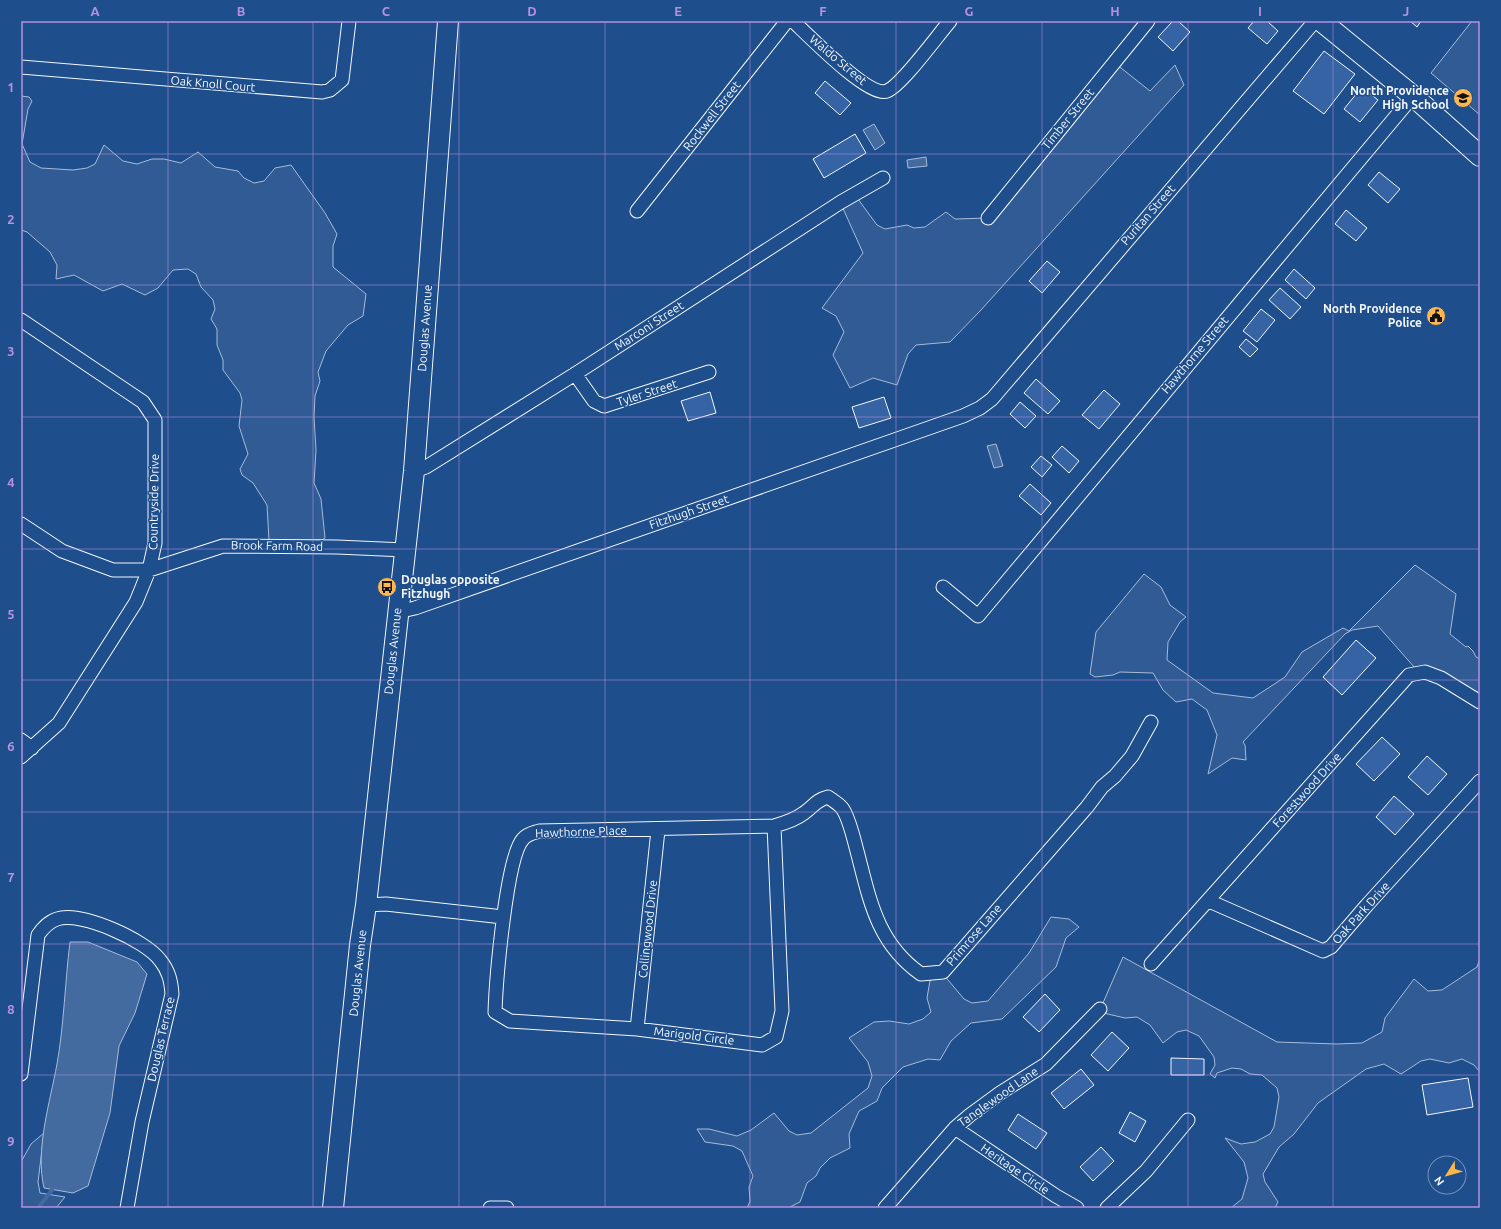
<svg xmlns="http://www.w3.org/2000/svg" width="1501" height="1229" viewBox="0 0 1501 1229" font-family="Ubuntu,sans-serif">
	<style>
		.built { fill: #305b95; stroke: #a8bbd7 }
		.water { fill: #446ba0; stroke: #a8bbd7 }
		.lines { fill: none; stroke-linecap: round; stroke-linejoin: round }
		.stream { stroke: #446ba0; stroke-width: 4 }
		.building { fill: #3563a3; stroke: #f2f6ff }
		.minor-casing { stroke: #f2f6ff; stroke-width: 15 }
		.primary-casing { stroke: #f2f6ff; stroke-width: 22 }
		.minor { stroke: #1f4e8c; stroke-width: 13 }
		.primary { stroke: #1f4e8c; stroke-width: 20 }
		.grid { fill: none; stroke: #b691df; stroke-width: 1; stroke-opacity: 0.55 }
		.labels { text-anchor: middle; stroke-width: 3; stroke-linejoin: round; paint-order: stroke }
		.street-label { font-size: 12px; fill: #f2f6ff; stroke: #1f4e8c }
		.poi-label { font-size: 12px; font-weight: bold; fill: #f2f6ff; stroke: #1f4e8c; text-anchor: end }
		.neatline { fill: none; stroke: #b691df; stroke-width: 1.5 }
		.grid-label { font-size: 13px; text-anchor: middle; font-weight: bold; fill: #b691df }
	</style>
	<rect width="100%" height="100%" fill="#1f4e8c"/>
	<path class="built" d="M1472 21H1480V115L1431 73Z
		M1116 64 1150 91 1175 65 1184 85 981 310 950 342 916 345 908 354 897 385 873 378 850 388 833 355 844 332 836 316 822 308 863 253 841 204 855 195 877 225 885 229 907 225 914 228 925 227 946 212 955 219 988 218Z
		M21 96 29 97 32 101 28 109 22 144 30 162 41 168 73 170 87 168 95 164 104 145 123 161 137 164 152 159H164L181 163 198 152 215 167 238 171 244 178 254 183 264 181 275 168 291 165 325 213 337 234 333 246V267L366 294 363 316 348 325 326 351 318 372 320 381 315 396 314 417 316 450 314 483 321 499 325 538 322 540 269 541 267 505 253 483 242 475 240 469 248 454 239 426 242 400 240 393 223 370V360L217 345V329L211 319 215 309 213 300 201 287 196 274 188 269 173 270 158 288 145 295 122 284 103 291 74 275 56 279 57 265 50 252 27 232 21 230Z
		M1415 565 1456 594 1450 634 1466 647 1468 646 1473 651 1476 657 1480 659V699L1415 668 1378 626 1352 630 1345 634 1243 742 1245 745 1246 760 1232 758 1208 774 1217 735 1207 710 1192 699 1176 702 1163 690 1153 673 1120 672 1113 675 1095 677 1090 674 1096 632 1144 574 1161 587 1170 605 1186 617 1180 622 1168 642 1167 660 1213 693 1253 698 1285 677 1302 652 1343 628 1349 631Z
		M1051 917 1069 919 1079 927 1066 938 1056 967 1002 1019 971 1023 951 1041 940 1060 928 1059 903 1067 882 1088 877 1101 859 1111 849 1134 850 1148 830 1158 820 1168 816 1176 807 1183 800 1202 788 1208H747L750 1201 749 1187 753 1176 742 1151 733 1146 705 1142 697 1129H709L737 1136 751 1130 774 1113 789 1131 797 1135 811 1133 868 1088 872 1076 868 1062 849 1038 874 1022 889 1021 909 1024 923 1019 931 1012 927 998 931 975 943 974 964 999 972 1003 988 1001 1029 953Z
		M1123 957 1277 1042 1337 1044 1362 1043 1382 1032 1385 1018 1414 979 1428 991 1442 990 1477 967 1480 958V1072L1474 1065 1462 1059 1449 1063 1430 1059 1421 1061 1401 1074 1384 1064 1366 1069 1318 1103 1294 1134 1279 1147 1263 1174 1265 1182 1278 1202 1275 1208H1231L1242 1199 1248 1178 1244 1162 1225 1138 1241 1144 1255 1142 1270 1134 1274 1127 1279 1097 1277 1088 1262 1075 1250 1074 1241 1069 1232 1068 1217 1073 1215 1078 1210 1074 1215 1065 1214 1057 1199 1036 1186 1030 1177 1032 1163 1043 1150 1025 1137 1017 1125 1018 1099 1012Z
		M44 1133 38 1182 40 1193 65 1197 56 1208H21V1162L31 1144Z"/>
	<path class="water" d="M874 124 885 143 875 150 863 130Z
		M926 157 927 166 908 168 907 160Z
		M996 444 1003 466 994 468 987 446Z
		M70 942H88L137 962 147 974 135 1013 119 1046 110 1113 88 1186 73 1193 44 1188C35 1150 50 1102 57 1064 64 1025 65 982 70 942Z"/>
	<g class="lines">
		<path class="stream" d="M38 1208 52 1190"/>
	</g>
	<path class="building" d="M1173 21H1178L1190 32 1173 51 1158 37Z
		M1254 21H1267L1278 31 1267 44 1248 28Z
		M1410 21H1421L1417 27Z
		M1324 51 1355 74 1324 114 1293 91Z
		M825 81 851 103 840 115 815 93Z
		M1362 87 1378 100 1360 122 1344 109Z
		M855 134 866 153 824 178 813 159Z
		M1379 172 1400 189 1388 203 1368 185Z
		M1346 210 1367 228 1356 241 1335 224Z
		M1047 261 1060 272 1042 293 1029 281Z
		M1294 269 1315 288 1306 299 1285 280Z
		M1280 288 1301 307 1290 319 1269 300Z
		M1261 309 1275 320 1257 342 1243 331Z
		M1246 339 1258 349 1250 357 1239 347Z
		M1036 379 1060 401 1048 414 1024 393Z
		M1104 390 1120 404 1099 429 1082 415Z
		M710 392 716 413 688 421 681 401Z
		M884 397 891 418 859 428 852 407Z
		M1020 402 1036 416 1025 428 1010 414Z
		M1062 446 1079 461 1069 473 1052 457Z
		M1041 456 1052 465 1042 477 1031 467Z
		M1030 484 1051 503 1041 515 1019 496Z
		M1356 640 1376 658 1342 695 1323 677Z
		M1382 737 1400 754 1374 781 1356 764Z
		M1427 756 1447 774 1428 795 1408 777Z
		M1394 796 1414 814 1395 835 1376 817Z
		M1045 994 1060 1010 1039 1032 1023 1017Z
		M1112 1032 1129 1048 1108 1071 1091 1055Z
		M1171 1058 1204 1059V1075H1171Z
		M1081 1069 1094 1085 1064 1109 1051 1093Z
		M1468 1078 1473 1107 1427 1115 1422 1085Z
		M1130 1112 1146 1121 1135 1142 1119 1133Z
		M1018 1114 1047 1133 1036 1149 1008 1130Z
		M1101 1147 1114 1161 1093 1181 1080 1167Z"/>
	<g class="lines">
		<defs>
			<path id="minor" d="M793 21C807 34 869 98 887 91 901 86 938 35 950 21
				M21 67 322 92 330 90 342 80 349 21
				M637 211 787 21
				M988 218 1148 21
				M21 320 143 402 155 420V543L149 570 136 602 59 723 21 757
				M575 374 594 401 604 406 709 372
				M414 471 426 467 575 374 841 202 883 178
				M21 524 62 551 113 570H149L223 546 337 547 405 550
				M943 587 978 616 1413 96
				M397 612 415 608 963 416 980 408 992 399 1315 21
				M21 740 32 748
				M774 826 782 1011 776 1037 762 1045 637 1029 510 1021 495 1012C496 983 506 857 523 839 527 834 533 833 539 831L774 826C785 823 795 820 804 813 814 806 816 800 828 797 832 800 839 804 842 808 849 817 854 840 857 851 870 901 877 943 921 974L943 972 1087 807 1102 787 1115 776 1132 756 1151 722
				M1209 901 1323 951 1331 947 1367 905 1480 781
				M366 905 386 904 503 917
				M1151 964 1409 675 1425 672 1441 678 1480 702
				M637 1029 658 830
				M21 1074 38 935C43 928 48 922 57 919 81 911 145 940 160 960 169 971 171 981 172 994L142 1122 127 1208
				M955 1128 1056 1196 1077 1208
				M490 1208H507
				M885 1208 955 1128 970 1115 1000 1093 1046 1064 1100 1009
				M1107 1208 1146 1171 1188 1120"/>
			<path id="primary" d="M1321 21 1413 96 1480 156
				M333 1208 360 945 366 905 414 471 448 21"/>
		</defs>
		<use href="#minor" class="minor-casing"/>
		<use href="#primary" class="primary-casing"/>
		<use href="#minor" class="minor"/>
		<use href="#primary" class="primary"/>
	</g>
	<path class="grid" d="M168 21V1208M313 21V1208M459 21V1208M605 21V1208M750 21V1208M896 21V1208M1042 21V1208M1188 21V1208M1333 21V1208M21 154H1480M21 285H1480M21 417H1480M21 549H1480M21 680H1480M21 812H1480M21 944H1480M21 1075H1480"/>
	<defs>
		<symbol id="school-disc" viewBox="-11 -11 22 22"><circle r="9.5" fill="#ffb74d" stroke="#1f4e8c"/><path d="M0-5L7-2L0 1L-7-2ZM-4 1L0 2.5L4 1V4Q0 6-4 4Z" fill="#111"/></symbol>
		<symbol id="civic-disc" viewBox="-11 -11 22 22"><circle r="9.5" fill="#ffb74d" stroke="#1f4e8c"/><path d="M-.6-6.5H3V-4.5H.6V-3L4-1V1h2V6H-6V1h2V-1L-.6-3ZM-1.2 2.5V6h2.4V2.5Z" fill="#111"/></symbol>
		<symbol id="bus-disc" viewBox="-11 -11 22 22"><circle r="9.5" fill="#ffb74d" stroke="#1f4e8c"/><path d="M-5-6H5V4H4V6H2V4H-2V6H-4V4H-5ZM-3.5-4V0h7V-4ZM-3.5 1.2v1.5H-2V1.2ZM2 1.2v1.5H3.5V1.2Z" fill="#111"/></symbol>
	</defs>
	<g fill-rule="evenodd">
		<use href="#school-disc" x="1452" y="87" width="22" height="22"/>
		<use href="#civic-disc" x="1425" y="305" width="22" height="22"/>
		<use href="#bus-disc" x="376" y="576" width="22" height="22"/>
	</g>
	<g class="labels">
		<g class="street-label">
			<text transform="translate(838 60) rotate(40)" y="4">Waldo Street</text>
			<text transform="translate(213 84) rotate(5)" y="4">Oak Knoll Court</text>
			<text transform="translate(712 116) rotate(-52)" y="4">Rockwell Street</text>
			<text transform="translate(1068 119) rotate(-51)" y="4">Timber Street</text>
			<text transform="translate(1148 215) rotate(-49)" y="4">Puritan Street</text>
			<text transform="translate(649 326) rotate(-33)" y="4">Marconi Street</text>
			<text transform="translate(425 328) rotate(-86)" y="4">Douglas Avenue</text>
			<text transform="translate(1195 355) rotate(-50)" y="4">Hawthorne Street</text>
			<text transform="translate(647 393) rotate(-18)" y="4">Tyler Street</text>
			<text transform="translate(154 502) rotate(-89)" y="4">Countryside Drive</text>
			<text transform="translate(689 512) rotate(-19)" y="4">Fitzhugh Street</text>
			<text transform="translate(277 546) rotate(1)" y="4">Brook Farm Road</text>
			<text transform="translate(393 651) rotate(-84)" y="4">Douglas Avenue</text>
			<text transform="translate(1307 790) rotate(-48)" y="4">Forestwood Drive</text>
			<text transform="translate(581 832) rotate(-2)" y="4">Hawthorne Place</text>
			<text transform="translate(1361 913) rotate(-48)" y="4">Oak Park Drive</text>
			<text transform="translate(648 929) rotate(-84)" y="4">Collingwood Drive</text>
			<text transform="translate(974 935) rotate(-49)" y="4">Primrose Lane</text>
			<text transform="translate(358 973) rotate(-84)" y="4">Douglas Avenue</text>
			<text transform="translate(694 1036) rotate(7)" y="4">Marigold Circle</text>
			<text transform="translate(161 1039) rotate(-77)" y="4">Douglas Terrace</text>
			<text transform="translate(998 1097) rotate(-35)" y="4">Tanglewood Lane</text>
			<text transform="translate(1015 1169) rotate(34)" y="4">Heritage Circle</text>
		</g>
		<g class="poi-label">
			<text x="1449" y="95">North Providence<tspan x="1449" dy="14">High School</tspan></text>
			<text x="1422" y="313">North Providence<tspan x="1422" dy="14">Police</tspan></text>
			<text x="401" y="584" text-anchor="start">Douglas opposite<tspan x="401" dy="14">Fitzhugh</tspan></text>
		</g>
	</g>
	<rect width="1501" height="1229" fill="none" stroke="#1f4e8c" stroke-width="44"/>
	<g transform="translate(1447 1175) rotate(233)"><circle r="19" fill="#1f4e8c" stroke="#7391ba"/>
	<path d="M0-3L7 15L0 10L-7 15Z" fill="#ffb74d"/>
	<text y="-6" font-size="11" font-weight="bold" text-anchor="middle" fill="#f2f6ff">N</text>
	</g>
	<rect x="22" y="22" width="1457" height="1185" class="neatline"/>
	<g class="grid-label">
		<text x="95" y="16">A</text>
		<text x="241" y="16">B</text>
		<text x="386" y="16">C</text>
		<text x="532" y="16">D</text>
		<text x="678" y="16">E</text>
		<text x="823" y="16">F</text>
		<text x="969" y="16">G</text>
		<text x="1115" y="16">H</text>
		<text x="1260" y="16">I</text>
		<text x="1406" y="16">J</text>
		<text x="11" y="92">1</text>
		<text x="11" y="224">2</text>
		<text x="11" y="356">3</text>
		<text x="11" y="487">4</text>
		<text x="11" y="619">5</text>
		<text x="11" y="751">6</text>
		<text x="11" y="882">7</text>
		<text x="11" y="1014">8</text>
		<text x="11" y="1146">9</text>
	</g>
</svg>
